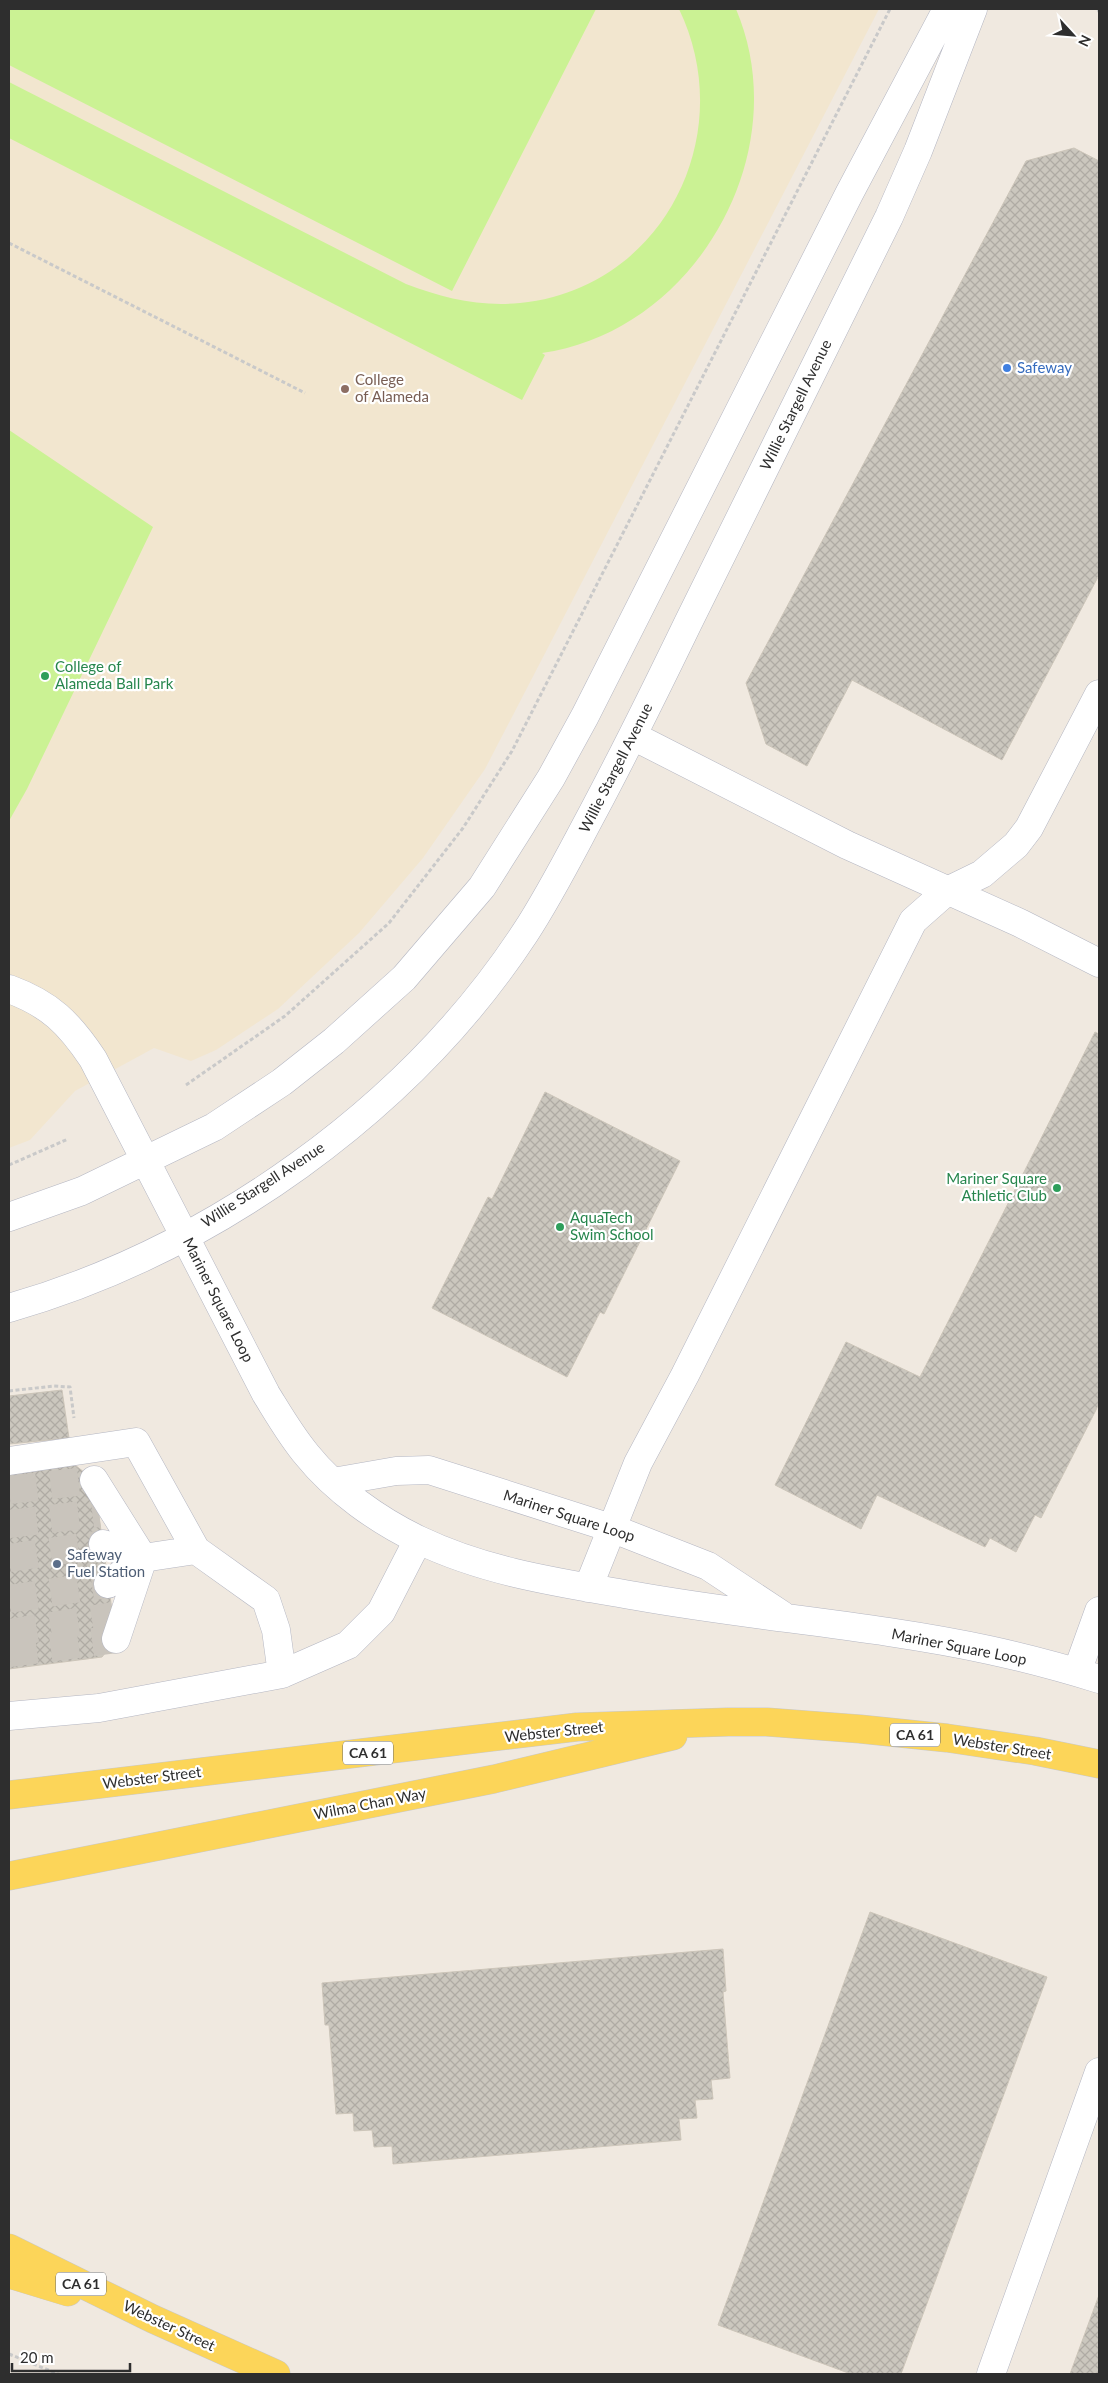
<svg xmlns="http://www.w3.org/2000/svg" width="1108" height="2383" viewBox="0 0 1108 2383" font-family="Lato,sans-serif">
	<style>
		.education { fill: #f2e6cf }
		.pitch { fill: #cbf294 }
		.building { fill: url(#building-cross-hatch); stroke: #ccc5b9 }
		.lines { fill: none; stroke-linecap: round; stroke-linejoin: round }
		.minor-tunnel { stroke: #c9c4bc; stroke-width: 28; stroke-dasharray: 28 14; stroke-linecap: butt }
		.minor-casing { stroke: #b4b6c2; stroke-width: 29 }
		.major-casing { stroke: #c9c9c9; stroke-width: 29 }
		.path { stroke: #c9c9c9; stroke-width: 3; stroke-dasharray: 4 2.5; stroke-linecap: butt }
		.minor { stroke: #fff; stroke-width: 28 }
		.major { stroke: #fcd559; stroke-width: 28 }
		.shop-dot { fill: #3f7fe0; stroke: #fff; stroke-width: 2 }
		.education-dot { fill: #8d6e63; stroke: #fff; stroke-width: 2 }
		.leisure-dot { fill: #2e9e5b; stroke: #fff; stroke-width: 2 }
		.service-dot { fill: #5c6f8a; stroke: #fff; stroke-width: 2 }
		.labels { text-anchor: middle; stroke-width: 4.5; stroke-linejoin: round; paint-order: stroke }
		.shield { fill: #fff; stroke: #6d6d6d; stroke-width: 1 }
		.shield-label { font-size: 14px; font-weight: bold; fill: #2e2e2e }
		.shop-label { font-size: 15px; fill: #366cbe; stroke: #fff; text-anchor: start }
		.education-label { font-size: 15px; fill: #785e54; stroke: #fff; text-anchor: start }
		.street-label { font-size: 15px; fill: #2e2e2e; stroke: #fff }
		.leisure-label { font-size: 15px; fill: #27864d; stroke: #fff; text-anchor: start }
		.service-label { font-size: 15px; fill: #4e5e75; stroke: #fff; text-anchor: start }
	</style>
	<defs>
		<pattern id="building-cross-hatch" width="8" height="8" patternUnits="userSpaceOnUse" patternTransform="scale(1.25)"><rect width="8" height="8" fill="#cbc7be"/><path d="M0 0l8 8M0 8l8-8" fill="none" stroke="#afaba4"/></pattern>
	</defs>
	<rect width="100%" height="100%" fill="#f0e9e0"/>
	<path class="education" d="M9 9H879L485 769 423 858 359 933 278 1009 216 1050 191 1061 154 1048 75 1091 30 1140 9 1148Z"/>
	<path class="pitch" d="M9 9H596L452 291 9 65Z
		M679 9H736C797 152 696 331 542 353L545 355 522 400 9 138V82L406 284C443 298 480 307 520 303 663 289 740 135 679 9Z
		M9 430 153 527 27 789 9 821Z"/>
	<path class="building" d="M1074 148 1099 161V575L1002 760 852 680 807 766 766 744 746 683 1026 161Z
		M1095 1032 1099 1034V1404L1041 1518 1035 1515 1016 1552 990 1538 985 1547 877 1495 861 1529 775 1485 846 1342 920 1377Z
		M545 1092 680 1161 604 1314 600 1312 567 1377 432 1308 488 1197 492 1199Z
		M62 1390 69 1438 9 1444V1396Z
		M75 1465 94 1480 116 1639 102 1657 9 1669V1474Z
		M870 1912 1047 1977 901 2374H851L718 2325Z
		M723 1949 726 1991 723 1992 730 2078 711 2080 713 2099 695 2100 697 2118 679 2119 681 2140 393 2164 392 2146 374 2147 372 2130 354 2131 353 2113 336 2114 329 2025H325L322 1983Z
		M1099 2295V2374H1070Z"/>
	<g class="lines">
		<path class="minor-tunnel" d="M9 1490 94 1480
			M9 1524 99 1513
			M9 1558 103 1544
			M9 1599 108 1584
			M9 1633 113 1616
			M9 1653 116 1639"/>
		<defs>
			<path id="minor" d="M633 736 847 845 1020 923 1099 963
				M9 989C50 1004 69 1023 93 1059L266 1394C279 1415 291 1436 307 1455 335 1490 379 1521 419 1540 488 1573 562 1583 636 1596 753 1617 872 1625 989 1650 1026 1658 1063 1668 1099 1679
				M9 1217 82 1191 214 1127 282 1082 334 1041 404 978 482 887 551 778 585 716 849 194 947 9
				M9 1308C211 1250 409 1110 525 933 550 895 571 853 593 812 626 750 657 687 688 623 755 488 821 352 889 217L918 151 973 9
				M9 1461 136 1442 196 1550 266 1600 276 1630 282 1674
				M94 1480 143 1558 116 1639
				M333 1482 396 1471 429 1470 611 1528 708 1566 782 1615
				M103 1544 143 1558
				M108 1584 143 1558 196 1550
				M588 1588 638 1463 685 1375 913 921 947 891 982 874 1016 845 1029 828 1099 694
				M1077 1672 1099 1611
				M9 1716 99 1708 282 1674 348 1645 381 1612 418 1540
				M991 2374 1099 2072"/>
			<path id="major" d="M9 1795 577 1727 728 1722H767L860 1729 947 1738 1035 1751 1099 1764
				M9 1876 494 1779 673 1736
				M9 2248 153 2319 276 2374
				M9 2274 68 2292"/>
		</defs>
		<use href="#minor" class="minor-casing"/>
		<use href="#major" class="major-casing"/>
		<path class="path" d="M1098 9 1099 12
			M9 243 305 393
			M186 1085 285 1016 389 923 463 828 512 751 890 9
			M9 1165 68 1139
			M9 1391 54 1386 70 1387 74 1418
			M9 2354 58 2374"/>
		<use href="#minor" class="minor"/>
		<use href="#major" class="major"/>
	</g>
	<circle class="shop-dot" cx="1007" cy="368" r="5"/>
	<circle class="education-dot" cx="345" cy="389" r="5"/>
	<g class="leisure-dot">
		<circle cx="45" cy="676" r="5"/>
		<circle cx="1057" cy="1188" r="5"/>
		<circle cx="560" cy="1227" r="5"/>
	</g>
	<circle class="service-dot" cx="57" cy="1564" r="5"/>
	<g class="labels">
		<g class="shield">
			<rect x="890" y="1723.5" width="50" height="23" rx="4"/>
			<rect x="343" y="1741.5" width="50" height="23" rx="4"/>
			<rect x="56" y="2272.5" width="50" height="23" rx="4"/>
		</g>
		<g class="shield-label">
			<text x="915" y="1740">CA 61</text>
			<text x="368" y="1758">CA 61</text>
			<text x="81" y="2289">CA 61</text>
		</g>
		<g class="shop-label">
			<text x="1017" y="373">Safeway</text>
		</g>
		<g class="education-label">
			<text x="355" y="385">College<tspan x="355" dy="17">of Alameda</tspan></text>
		</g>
		<g class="street-label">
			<text transform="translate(796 405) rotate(-64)" y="5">Willie Stargell Avenue</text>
			<text transform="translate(616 768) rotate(-63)" y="5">Willie Stargell Avenue</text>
			<text transform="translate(263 1185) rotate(-33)" y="5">Willie Stargell Avenue</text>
			<text transform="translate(218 1300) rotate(63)" y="5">Mariner Square Loop</text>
			<text transform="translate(569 1516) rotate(18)" y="5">Mariner Square Loop</text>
			<text transform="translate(959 1647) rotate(11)" y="5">Mariner Square Loop</text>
			<text transform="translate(554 1732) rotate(-6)" y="5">Webster Street</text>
			<text transform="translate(1002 1747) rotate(9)" y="5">Webster Street</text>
			<text transform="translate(152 1778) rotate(-7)" y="5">Webster Street</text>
			<text transform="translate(370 1804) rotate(-11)" y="5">Wilma Chan Way</text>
			<text transform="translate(169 2326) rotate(25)" y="5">Webster Street</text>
		</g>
		<g class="leisure-label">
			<text x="55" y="672">College of<tspan x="55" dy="17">Alameda Ball Park</tspan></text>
			<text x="1047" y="1184" text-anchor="end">Mariner Square<tspan x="1047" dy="17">Athletic Club</tspan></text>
			<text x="570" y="1223">AquaTech<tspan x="570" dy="17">Swim School</tspan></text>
		</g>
		<g class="service-label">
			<text x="67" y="1560">Safeway<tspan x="67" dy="17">Fuel Station</tspan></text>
		</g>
	</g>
	<rect width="1108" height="2383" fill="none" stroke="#2e2e2e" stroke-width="20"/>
	<g transform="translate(1073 35) rotate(116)" stroke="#ffffff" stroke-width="4" paint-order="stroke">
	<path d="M0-4L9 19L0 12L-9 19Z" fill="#2e2e2e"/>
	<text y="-8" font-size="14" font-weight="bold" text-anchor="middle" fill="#2e2e2e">N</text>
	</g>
	<path d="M12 2363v8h118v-8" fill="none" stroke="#2e2e2e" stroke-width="2.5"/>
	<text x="20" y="2363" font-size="15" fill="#2e2e2e" stroke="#ffffff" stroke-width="4" paint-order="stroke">20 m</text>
</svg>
